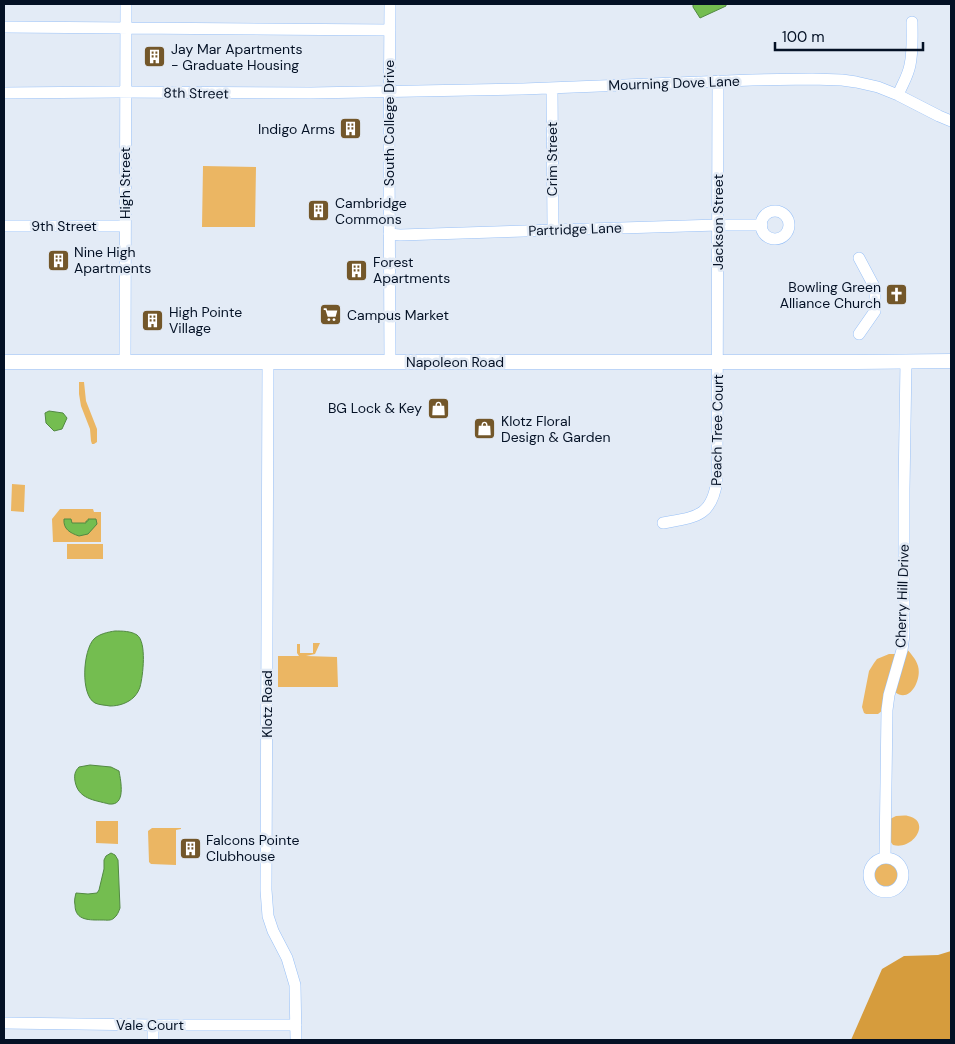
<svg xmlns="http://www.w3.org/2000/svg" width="955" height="1044" viewBox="0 0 955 1044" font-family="'DM Sans',sans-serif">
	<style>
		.green { fill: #ebb663 }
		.forest { fill: #d69c3d }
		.water { fill: #74bd50; stroke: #528943 }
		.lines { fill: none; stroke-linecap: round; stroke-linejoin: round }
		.minor-casing { stroke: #98c0f7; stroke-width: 12 }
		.major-casing { stroke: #98c0f7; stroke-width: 15 }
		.minor { stroke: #fff; stroke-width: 11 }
		.major { stroke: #fff; stroke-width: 14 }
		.labels { text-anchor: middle; stroke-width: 5; stroke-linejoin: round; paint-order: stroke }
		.poi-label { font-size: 14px; fill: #041125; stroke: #e3ebf6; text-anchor: start }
		.street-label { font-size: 14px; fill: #041125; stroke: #e3ebf6 }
	</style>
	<rect width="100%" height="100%" fill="#e3ebf6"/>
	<path class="green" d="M203 166 256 167 255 227H202Z
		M79 382H84L86 401 97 429V442L94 444H92L91 441 90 429 81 406 79 394Z
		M12 484 25 485 24 512 11 511Z
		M60 509H93L94 512H101V542H53L52 519Z
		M67 544H103V559H67Z
		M313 643H320L315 654 306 656 337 657 338 687H278V656H299L297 653V644H300V653H313Z
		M906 648C911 654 916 659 918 666 922 679 910 704 895 692Z
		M889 654H896L883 710 878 714H866L864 713 862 707 869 671 874 663 877 659Z
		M896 816C900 816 905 815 908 816 932 821 913 851 893 845L890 841V819Z
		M96 821H118V844L96 843Z
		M152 828H181V829L176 830V865L151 864 149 862 148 831Z
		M871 875a15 15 0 1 1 30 0a15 15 0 1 1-30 0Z"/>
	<path class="forest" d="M951 951V1040H851L882 969 904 956 938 955Z"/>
	<path class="water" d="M693 4H726V6L700 18 693 7Z
		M49 411 63 413 67 418 62 429 54 431 46 423 45 413Z
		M64 519H71L72 523H86V521H88V519H96L97 524 88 534 79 536C70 533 63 529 64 519Z
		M115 631C122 631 131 631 137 635 147 642 143 676 140 687 139 690 137 694 134 697 128 703 119 706 110 706 105 705 99 705 95 703 80 695 83 650 94 639 99 634 108 632 115 631Z
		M90 765 111 767 119 771C121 782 126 806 109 804 94 800 78 799 75 781 74 775 75 771 79 767Z
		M111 853 115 855 118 860 120 908C119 911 117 916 114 918 111 921 107 920 102 920 90 920 75 921 75 905 74 901 75 897 76 893L88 894 97 893 99 890 104 869V860L106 856Z"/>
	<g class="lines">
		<defs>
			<path id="minor" d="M4 27 390 30
				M552 88 553 229
				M4 93 118 92 311 93 523 89 752 80 812 79 842 80 856 82 878 87 898 95 939 116 951 121
				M898 95C902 85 908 76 910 65 913 51 912 36 912 22
				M761 225a14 14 0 1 1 28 0a14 14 0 1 1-28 0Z
				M4 226H125
				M389 234 400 235 718 225H762
				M859 334 875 311V288L859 258
				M125 362 126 4
				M268 362 266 890 268 916 273 931 287 958 295 985 296 1040
				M390 362 389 157 390 4
				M663 523C696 517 712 517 717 480L718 81
				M885 857 887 710 889 695 902 650 904 634V489L906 362
				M869 875a17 17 0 1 1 34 0a17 17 0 1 1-34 0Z
				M4 1023 153 1025H296
				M153 1025V1040"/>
			<path id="major" d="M4 362H857L951 361"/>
		</defs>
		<use href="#minor" class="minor-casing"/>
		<use href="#major" class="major-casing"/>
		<use href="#minor" class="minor"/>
		<use href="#major" class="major"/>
	</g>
	<defs>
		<symbol id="building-square" viewBox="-11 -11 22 22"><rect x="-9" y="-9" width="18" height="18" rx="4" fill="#73572a" stroke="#e3ebf6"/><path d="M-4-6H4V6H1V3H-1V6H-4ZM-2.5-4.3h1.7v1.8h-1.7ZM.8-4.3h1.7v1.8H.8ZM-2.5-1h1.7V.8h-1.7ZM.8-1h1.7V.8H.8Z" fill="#fff"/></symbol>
		<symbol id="church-square" viewBox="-11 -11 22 22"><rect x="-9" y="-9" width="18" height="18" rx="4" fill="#73572a" stroke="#e3ebf6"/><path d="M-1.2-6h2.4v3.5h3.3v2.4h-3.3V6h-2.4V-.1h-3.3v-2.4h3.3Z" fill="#fff"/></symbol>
		<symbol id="supermarket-square" viewBox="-11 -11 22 22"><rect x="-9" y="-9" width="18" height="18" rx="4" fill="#73572a" stroke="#e3ebf6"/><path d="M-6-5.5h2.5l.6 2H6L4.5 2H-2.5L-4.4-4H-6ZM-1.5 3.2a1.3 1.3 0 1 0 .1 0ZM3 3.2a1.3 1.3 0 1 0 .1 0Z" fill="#fff"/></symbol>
		<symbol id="shop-square" viewBox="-11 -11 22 22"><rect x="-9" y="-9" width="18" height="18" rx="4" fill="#73572a" stroke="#e3ebf6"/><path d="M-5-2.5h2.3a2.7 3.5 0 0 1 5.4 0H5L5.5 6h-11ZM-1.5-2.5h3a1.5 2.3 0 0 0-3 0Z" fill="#fff"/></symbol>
	</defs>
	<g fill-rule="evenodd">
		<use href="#building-square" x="142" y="44" width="25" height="25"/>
		<use href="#building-square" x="338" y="116" width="25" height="25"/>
		<use href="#building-square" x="306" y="198" width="25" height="25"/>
		<use href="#building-square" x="46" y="248" width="25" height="25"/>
		<use href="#building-square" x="344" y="258" width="25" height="25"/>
		<use href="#church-square" x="884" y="282" width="25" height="25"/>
		<use href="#supermarket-square" x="318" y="302" width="25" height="25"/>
		<use href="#building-square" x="140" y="308" width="25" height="25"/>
		<use href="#shop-square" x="426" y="396" width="25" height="25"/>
		<use href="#shop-square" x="472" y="416" width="25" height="25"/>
		<use href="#building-square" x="178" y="836" width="25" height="25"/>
	</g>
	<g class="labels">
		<g class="poi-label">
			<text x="171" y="54">Jay Mar Apartments<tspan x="171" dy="16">- Graduate Housing</tspan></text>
			<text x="335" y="134" text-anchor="end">Indigo Arms</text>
			<text x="335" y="208">Cambridge<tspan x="335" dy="16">Commons</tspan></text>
			<text x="74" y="257">Nine High<tspan x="74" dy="16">Apartments</tspan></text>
			<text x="373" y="267">Forest<tspan x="373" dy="16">Apartments</tspan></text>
			<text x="881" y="292" text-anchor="end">Bowling Green<tspan x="881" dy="16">Alliance Church</tspan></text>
			<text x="169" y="317">High Pointe<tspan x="169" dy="16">Village</tspan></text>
			<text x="347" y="320">Campus Market</text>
			<text x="422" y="413" text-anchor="end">BG Lock &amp; Key</text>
			<text x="501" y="426">Klotz Floral<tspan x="501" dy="16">Design &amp; Garden</tspan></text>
			<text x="206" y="845">Falcons Pointe<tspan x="206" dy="16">Clubhouse</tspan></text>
		</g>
		<g class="street-label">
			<text transform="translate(674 83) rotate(-2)" y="5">Mourning Dove Lane</text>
			<text transform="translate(196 93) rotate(1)" y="5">8th Street</text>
			<text transform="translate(389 123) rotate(-90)" y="5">South College Drive</text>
			<text transform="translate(552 159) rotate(-90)" y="5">Crim Street</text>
			<text transform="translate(125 183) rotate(-90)" y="5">High Street</text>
			<text transform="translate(718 222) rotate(-90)" y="5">Jackson Street</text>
			<text x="64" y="231">9th Street</text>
			<text transform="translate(575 229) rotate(-2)" y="5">Partridge Lane</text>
			<text x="455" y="367">Napoleon Road</text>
			<text transform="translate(717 430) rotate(-89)" y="5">Peach Tree Court</text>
			<text transform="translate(902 596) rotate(-88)" y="5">Cherry Hill Drive</text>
			<text transform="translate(267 704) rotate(-90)" y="5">Klotz Road</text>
			<text x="150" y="1030">Vale Court</text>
		</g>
	</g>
	<rect width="955" height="1044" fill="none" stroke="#041125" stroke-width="10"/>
	<path d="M775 42v8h148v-8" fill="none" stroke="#041125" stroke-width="2.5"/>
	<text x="782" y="42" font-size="15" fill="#041125" stroke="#e3ebf6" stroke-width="4" paint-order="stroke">100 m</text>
</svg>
